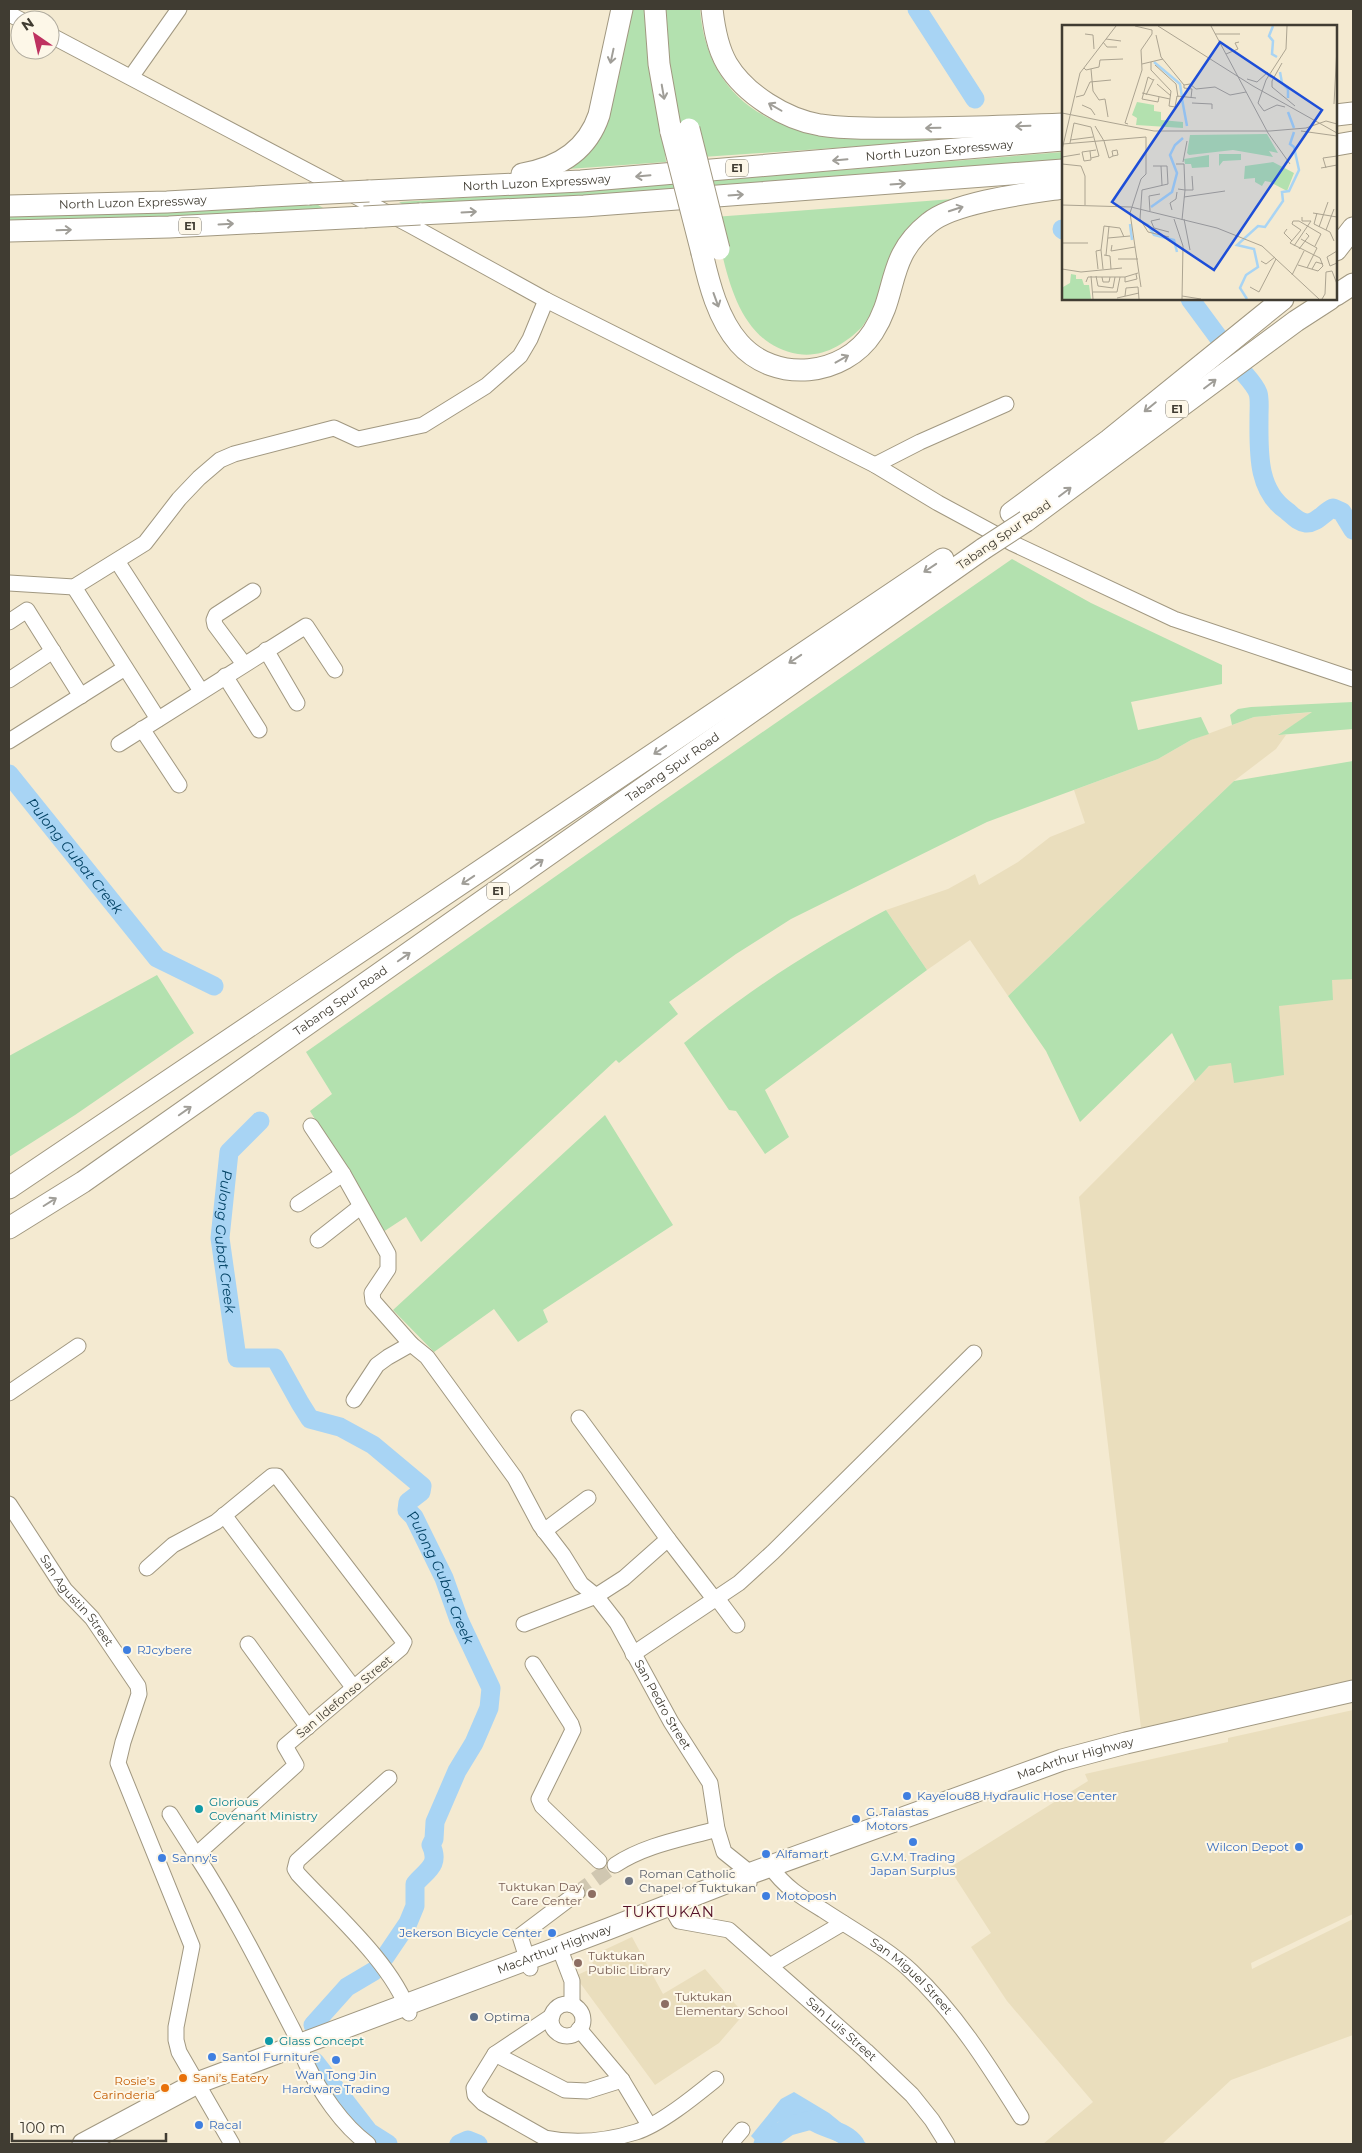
<svg xmlns="http://www.w3.org/2000/svg" width="1362" height="2153" viewBox="0 0 1362 2153" font-family="Montserrat,sans-serif">
	<style>
		.built { fill: #eadebd }
		.green { fill: #b3e1af }
		.water { fill: #a8d4f4 }
		.lines { fill: none; stroke-linecap: round; stroke-linejoin: round }
		.river { stroke: #a8d4f4; stroke-width: 19 }
		.minor-tunnel { stroke: #d0c7b1; stroke-width: 15; stroke-dasharray: 15 8; stroke-linecap: butt }
		.minor-casing { stroke: #a19881; stroke-width: 17 }
		.highway-casing { stroke: #a19881; stroke-width: 23 }
		.minor { stroke: #fff; stroke-width: 15 }
		.highway { stroke: #fff; stroke-width: 21 }
		.highway-bridge-casing { stroke: #a19881; stroke-width: 23; stroke-linecap: butt }
		.highway-bridge { stroke: #fff; stroke-width: 21 }
		.oneway { stroke: #a09e98 }
		.shop-dot { fill: #3f7fe0; stroke: #fdf7e8; stroke-width: 2 }
		.culture-dot { fill: #0f9aa8; stroke: #fdf7e8; stroke-width: 2 }
		.worship-dot { fill: #6b7280; stroke: #fdf7e8; stroke-width: 2 }
		.education-dot { fill: #8d6e63; stroke: #fdf7e8; stroke-width: 2 }
		.service-dot { fill: #5c6f8a; stroke: #fdf7e8; stroke-width: 2 }
		.food-dot { fill: #e8710a; stroke: #fdf7e8; stroke-width: 2 }
		.labels { text-anchor: middle; stroke-width: 4; stroke-linejoin: round; paint-order: stroke }
		.shield { fill: #fdf7e8; stroke: #797469; stroke-width: 1 }
		.shield-label { font-size: 11px; font-weight: bold; fill: #403c32 }
		.street-label { font-size: 12px; fill: #403c32; stroke: #fdf7e8 }
		.shop-label { font-size: 12px; fill: #366cbe; stroke: #fdf7e8; text-anchor: start }
		.culture-label { font-size: 12px; fill: #0d838f; stroke: #fdf7e8; text-anchor: start }
		.worship-label { font-size: 12px; fill: #5b616d; stroke: #fdf7e8; text-anchor: start }
		.education-label { font-size: 12px; fill: #785e54; stroke: #fdf7e8; text-anchor: start }
		.service-label { font-size: 12px; fill: #4e5e75; stroke: #fdf7e8; text-anchor: start }
		.food-label { font-size: 12px; fill: #c56008; stroke: #fdf7e8; text-anchor: start }
		.water-label { font-size: 14px; font-style: italic; fill: #044466; stroke: #fdf7e8 }
		.quarter-label { font-size: 15px; letter-spacing: 1px; fill: #541027; stroke: #fdf7e8 }
		.inset-river { fill: none; stroke: #a8d4f4; stroke-width: 2.5 }
		.inset-road { fill: none; stroke: #aca491; stroke-width: 1 }
		.view { fill: #1d4ed8; fill-opacity: 0.15; stroke: #1d4ed8; stroke-width: 2.5 }
		.inset-edge { fill: none; stroke: #403c32; stroke-width: 2.5 }
	</style>
	<rect width="100%" height="100%" fill="#f4ead1"/>
	<path class="built" d="M1314 712 1279 734 1286 735 1276 749 1234 781 1008 996 970 940 927 970 886 910 948 889 975 874 979 885 1018 862 1050 837 1085 823 1074 790 1158 759 1191 740 1254 717Z
		M1353 955V1683L1141 1728 1079 1197 1294 981Z
		M1353 1710V1914L1251 1963 1252 1969 1353 1919V2035L1231 2080 1162 2144H1043L1093 2102 1007 2001 971 1947 991 1933 949 1868 1088 1781 1085 1774 1228 1742V1738Z
		M632 1937 663 1994 705 1969 744 2014 719 2043 655 2085 575 1976 595 1967 589 1957Z"/>
	<path class="green" d="M629 9H648L666 162 568 169 567 166 575 161Z
		M666 9H700C705 74 743 118 807 131L952 133V140L688 158 671 92Z
		M1063 152V161L411 210 399 202 646 186Z
		M966 198 942 207 862 327C845 344 823 358 798 354 735 343 726 270 714 217Z
		M318 205 332 213 9 224V215Z
		M1012 559 1091 603 1222 665V684L1131 702 1138 730 1201 717 1209 734 1191 740 1158 759 987 822 791 919 736 954 669 1002 678 1014 619 1063 616 1060 421 1242 406 1217 383 1232 310 1111 332 1094 306 1052 640 817Z
		M1353 702V729L1278 735 1312 712 1254 717 1232 725 1230 715 1238 709 1251 707Z
		M1353 761V979L1332 980 1333 1000 1279 1006 1284 1075 1234 1083 1231 1063 1209 1066 1195 1081 1172 1033 1080 1122 1046 1051 1008 996 1234 781Z
		M886 910 927 970 765 1090 789 1137 765 1154 736 1111 729 1110 684 1043C747 991 814 948 886 910Z
		M157 975 194 1033 75 1115 9 1157V1056Z
		M605 1115 673 1225 543 1310 548 1322 518 1342 494 1309 434 1352 393 1310Z"/>
	<path class="water" d="M794 2092 829 2113 867 2144H840L803 2119 778 2122 763 2144H759L751 2136 781 2099Z"/>
	<g class="lines">
		<g class="river">
			<path d="M917 9 975 99"/>
			<path d="M1062 229 1063 230"/>
			<path d="M1190 299 1221 341"/>
			<path d="M1242 371C1247 377 1255 385 1258 393 1260 399 1259 409 1259 416 1259 450 1256 490 1287 511 1293 516 1298 522 1306 523 1316 524 1324 512 1333 508L1342 512 1353 530"/>
			<path id="s1" d="M9 774 157 958 214 986"/>
			<path id="s2" d="M260 1121 229 1152 220 1238 237 1358H275L300 1403 310 1419 340 1427 373 1445 422 1486 421 1492 408 1502 407 1510 414 1517 444 1578 459 1620 491 1688 489 1708 474 1743 457 1771 435 1822 434 1839 431 1845C441 1866 425 1871 415 1884V1906L408 1923 385 1957"/>
			<path d="M313 2025 347 1987 374 1971"/>
			<path d="M315 2062 369 2132 388 2144"/>
			<path d="M459 2144 468 2140 478 2144"/>
			<path d="M763 2144 789 2126 811 2120C826 2130 845 2130 855 2144"/>
		</g>
		<path class="minor-tunnel" d="M577 1893 615 1865"/>
		<defs>
			<g id="minor">
				<path d="M9 14 21 20"/>
				<path d="M50 35 410 225 546 300 875 465 938 503 1012 543 1174 619 1353 679"/>
				<path d="M131 77 179 9"/>
				<path d="M875 465 920 442 1006 404"/>
				<path d="M117 561 201 691"/>
				<path d="M9 583 74 587 145 543 179 499 199 478 220 460 234 454 334 428 358 439 423 425 486 386 520 356 530 339 546 300"/>
				<path d="M74 587 158 719"/>
				<path d="M9 622 27 610 81 696"/>
				<path d="M266 650 297 703"/>
				<path d="M244 664 215 625 214 620 216 615 253 591"/>
				<path d="M225 676 259 730"/>
				<path d="M9 680 53 651"/>
				<path d="M142 729 179 785"/>
				<path d="M9 741 125 668"/>
				<path d="M119 744 306 626 335 670"/>
				<path d="M311 1126 343 1174 388 1254V1269L372 1293 373 1301 411 1344"/>
				<path d="M298 1204 343 1174"/>
				<path d="M318 1240 360 1207"/>
				<path d="M9 1393 78 1346"/>
				<path d="M354 1400 377 1365 388 1357 411 1344 427 1357 515 1478 540 1525 563 1555 581 1584 596 1596 624 1578 668 1539 579 1418"/>
				<path id="s3" d="M9 1504 65 1590 92 1618 138 1686 139 1694 123 1742 118 1763 192 1946 176 2027V2040L179 2052 232 2144"/>
				<path d="M224 1515 353 1687"/>
				<path d="M544 1531 588 1498"/>
				<path d="M668 1539 715 1600 719 1601 737 1625"/>
				<path d="M147 1568 173 1545 216 1522 272 1476H277L404 1642 401 1648 285 1746 296 1765 196 1855C232 1910 262 1970 292 2028 298 2039 301 2052 306 2063 320 2092 342 2125 368 2144"/>
				<path id="s4" d="M524 1624 596 1596 617 1623 671 1722 710 1783 717 1829 724 1852 744 1868 749 1883"/>
				<path d="M248 1644 308 1727"/>
				<path d="M633 1654 739 1583 773 1552 974 1353"/>
				<path d="M533 1664 571 1724 573 1730 539 1799 542 1806 599 1861"/>
				<path d="M389 1778 297 1861 295 1869 298 1874C333 1912 393 1964 409 2013"/>
				<path d="M170 1814 196 1855"/>
				<path d="M615 1865C645 1845 682 1839 717 1829"/>
				<path id="s5" d="M771 1867C784 1887 803 1898 823 1910 850 1928 888 1949 911 1971 956 2013 989 2066 1021 2117"/>
				<path id="s6" d="M670 1905 679 1921 729 1930 866 2051 912 2095 932 2120 947 2144"/>
				<path d="M559 1947 572 1981V2005"/>
				<path d="M770 1966 843 1923"/>
				<path d="M530 1968 520 1936 577 1893"/>
				<circle cx="567" cy="2020" r="16"/>
				<path d="M552 2016 495 2054 474 2088 475 2095 483 2103 545 2138C574 2144 607 2141 636 2132 661 2124 695 2096 716 2079"/>
				<path d="M579 2029 622 2080 649 2125"/>
				<path d="M495 2054 565 2090 587 2091 622 2080"/>
				<path d="M730 2144 742 2130"/>
			</g>
			<g id="highway">
				<path d="M655 9 659 64 671 132"/>
				<path d="M712 9C714 27 717 47 727 64 745 94 785 119 820 125 855 130 891 128 926 128 972 127 1018 126 1063 124"/>
				<path d="M1336 115 1353 113"/>
				<path d="M1336 145 1353 142"/>
				<path d="M522 174C558 168 587 151 599 115L622 9"/>
				<path id="s7" d="M369 191 581 181 1063 140"/>
				<path id="s8" d="M9 206 167 202 309 194"/>
				<path d="M420 214 584 206 1063 170"/>
				<path d="M9 231 169 227 364 217"/>
				<path d="M1336 250 1353 228"/>
				<path d="M702 253C709 284 718 319 739 343 775 384 844 377 873 332 899 292 885 258 929 223 954 202 1029 193 1063 188"/>
				<path d="M1336 295 1353 284"/>
				<path d="M1011 513 1109 440 1283 299"/>
				<path d="M1026 521 1296 321 1330 299"/>
				<path d="M9 1188 943 559"/>
				<path id="s9" d="M9 1228 83 1182 983 549"/>
				<path id="s10" d="M83 2144 197 2083 608 1929 746 1875 1062 1760 1126 1743 1353 1691"/>
			</g>
		</defs>
		<use href="#minor" class="minor-casing"/>
		<use href="#highway" class="highway-casing"/>
		<use href="#minor" class="minor"/>
		<use href="#highway" class="highway"/>
		<defs>
			<path id="highway-bridge" d="M689 129 719 249
				M671 132 702 253
				M309 194 369 191
				M364 217 420 214
				M983 549 1026 521"/>
		</defs>
		<use href="#highway-bridge" class="highway-bridge-casing"/>
		<use href="#highway-bridge" class="highway-bridge"/>
	</g>
	<defs><path id="oneway-shaft" d="M-6 0H5M1.5-3L5.5 0L1.5 3" fill="none" stroke-width="1.6" stroke-linecap="round" stroke-linejoin="round" transform="scale(1.25)"/></defs>
	<g class="oneway">
		<use href="#oneway-shaft" transform="translate(612 56) rotate(102)"/>
		<use href="#oneway-shaft" transform="translate(663 92) rotate(80)"/>
		<use href="#oneway-shaft" transform="translate(775 107) rotate(-150)"/>
		<use href="#oneway-shaft" transform="translate(1023 126) rotate(178)"/>
		<use href="#oneway-shaft" transform="translate(933 128) rotate(179)"/>
		<use href="#oneway-shaft" transform="translate(840 160) rotate(175)"/>
		<use href="#oneway-shaft" transform="translate(643 176) rotate(175)"/>
		<use href="#oneway-shaft" transform="translate(898 184) rotate(-4)"/>
		<use href="#oneway-shaft" transform="translate(736 195) rotate(-4)"/>
		<use href="#oneway-shaft" transform="translate(956 209) rotate(-18)"/>
		<use href="#oneway-shaft" transform="translate(469 212) rotate(-3)"/>
		<use href="#oneway-shaft" transform="translate(226 224) rotate(-3)"/>
		<use href="#oneway-shaft" transform="translate(64 230) rotate(-2)"/>
		<use href="#oneway-shaft" transform="translate(716 300) rotate(70)"/>
		<use href="#oneway-shaft" transform="translate(842 359) rotate(-29)"/>
		<use href="#oneway-shaft" transform="translate(1210 384) rotate(-37)"/>
		<use href="#oneway-shaft" transform="translate(1150 407) rotate(141)"/>
		<use href="#oneway-shaft" transform="translate(1065 492) rotate(-37)"/>
		<use href="#oneway-shaft" transform="translate(930 568) rotate(146)"/>
		<use href="#oneway-shaft" transform="translate(795 659) rotate(146)"/>
		<use href="#oneway-shaft" transform="translate(660 750) rotate(146)"/>
		<use href="#oneway-shaft" transform="translate(537 864) rotate(-35)"/>
		<use href="#oneway-shaft" transform="translate(468 880) rotate(146)"/>
		<use href="#oneway-shaft" transform="translate(404 957) rotate(-35)"/>
		<use href="#oneway-shaft" transform="translate(185 1111) rotate(-35)"/>
		<use href="#oneway-shaft" transform="translate(50 1202) rotate(-32)"/>
	</g>
	<g class="shop-dot">
		<circle cx="127" cy="1650" r="5"/>
		<circle cx="907" cy="1796" r="5"/>
		<circle cx="856" cy="1819" r="5"/>
		<circle cx="913" cy="1842" r="5"/>
		<circle cx="1299" cy="1847" r="5"/>
		<circle cx="766" cy="1854" r="5"/>
		<circle cx="162" cy="1858" r="5"/>
		<circle cx="766" cy="1896" r="5"/>
		<circle cx="552" cy="1933" r="5"/>
		<circle cx="212" cy="2057" r="5"/>
		<circle cx="336" cy="2060" r="5"/>
		<circle cx="199" cy="2125" r="5"/>
	</g>
	<g class="culture-dot">
		<circle cx="199" cy="1809" r="5"/>
		<circle cx="269" cy="2041" r="5"/>
	</g>
	<circle class="worship-dot" cx="629" cy="1881" r="5"/>
	<g class="education-dot">
		<circle cx="592" cy="1894" r="5"/>
		<circle cx="578" cy="1963" r="5"/>
		<circle cx="665" cy="2004" r="5"/>
	</g>
	<circle class="service-dot" cx="474" cy="2017" r="5"/>
	<g class="food-dot">
		<circle cx="183" cy="2078" r="5"/>
		<circle cx="165" cy="2088" r="5"/>
	</g>
	<g class="labels">
		<g class="shield">
			<rect x="726" y="159.5" width="22" height="17" rx="4"/>
			<rect x="179" y="217.5" width="22" height="17" rx="4"/>
			<rect x="1166" y="400.5" width="22" height="17" rx="4"/>
			<rect x="487" y="882.5" width="22" height="17" rx="4"/>
		</g>
		<g class="shield-label">
			<text x="737" y="172">E1</text>
			<text x="190" y="230">E1</text>
			<text x="1177" y="413">E1</text>
			<text x="498" y="895">E1</text>
		</g>
		<g class="street-label">
			<text dy="4" stroke="none"><textPath href="#s7" startOffset="572">North Luzon Expressway</textPath></text>
			<text dy="4" stroke="none"><textPath href="#s7" startOffset="168">North Luzon Expressway</textPath></text>
			<text dy="4" stroke="none"><textPath href="#s8" startOffset="124">North Luzon Expressway</textPath></text>
			<text transform="translate(1004 535) rotate(-35)" y="4">Tabang Spur Road</text>
			<text dy="4" stroke="none"><textPath href="#s9" startOffset="808">Tabang Spur Road</textPath></text>
			<text dy="4" stroke="none"><textPath href="#s9" startOffset="402">Tabang Spur Road</textPath></text>
			<text dy="4" stroke="none"><textPath href="#s3" startOffset="118">San Agustin Street</textPath></text>
			<text transform="translate(344 1697) rotate(-40)" y="4">San Ildefonso Street</text>
			<text dy="4" stroke="none"><textPath href="#s4" startOffset="205">San Pedro Street</textPath></text>
			<text dy="4" stroke="none"><textPath href="#s10" startOffset="1066">MacArthur Highway</textPath></text>
			<text dy="4" stroke="none"><textPath href="#s10" startOffset="511">MacArthur Highway</textPath></text>
			<text dy="4" stroke="none"><textPath href="#s5" startOffset="179">San Miguel Street</textPath></text>
			<text dy="4" stroke="none"><textPath href="#s6" startOffset="219">San Luis Street</textPath></text>
		</g>
		<g class="shop-label">
			<text x="137" y="1654">RJcybere</text>
			<text x="917" y="1800">Kayelou88 Hydraulic Hose Center</text>
			<text x="866" y="1816">G. Talastas<tspan x="866" dy="14">Motors</tspan></text>
			<text x="1289" y="1851" text-anchor="end">Wilcon Depot</text>
			<text x="776" y="1858">Alfamart</text>
			<text x="913" y="1861" text-anchor="middle">G.V.M. Trading<tspan x="913" dy="14">Japan Surplus</tspan></text>
			<text x="172" y="1862">Sanny’s</text>
			<text x="776" y="1900">Motoposh</text>
			<text x="542" y="1937" text-anchor="end">Jekerson Bicycle Center</text>
			<text x="222" y="2061">Santol Furniture</text>
			<text x="336" y="2079" text-anchor="middle">Wan Tong Jin<tspan x="336" dy="14">Hardware Trading</tspan></text>
			<text x="209" y="2129">Racal</text>
		</g>
		<g class="culture-label">
			<text x="209" y="1806">Glorious<tspan x="209" dy="14">Covenant Ministry</tspan></text>
			<text x="279" y="2045">Glass Concept</text>
		</g>
		<g class="worship-label">
			<text x="639" y="1878">Roman Catholic<tspan x="639" dy="14">Chapel of Tuktukan</tspan></text>
		</g>
		<g class="education-label">
			<text x="582" y="1891" text-anchor="end">Tuktukan Day<tspan x="582" dy="14">Care Center</tspan></text>
			<text x="588" y="1960">Tuktukan<tspan x="588" dy="14">Public Library</tspan></text>
			<text x="675" y="2001">Tuktukan<tspan x="675" dy="14">Elementary School</tspan></text>
		</g>
		<g class="service-label">
			<text x="484" y="2021">Optima</text>
		</g>
		<g class="food-label">
			<text x="193" y="2082">Sani’s Eatery</text>
			<text x="155" y="2085" text-anchor="end">Rosie’s<tspan x="155" dy="14">Carinderia</tspan></text>
		</g>
		<g class="water-label">
			<text dy="5" stroke="none"><textPath href="#s1" startOffset="105">Pulong Gubat Creek</textPath></text>
			<text dy="5" stroke="none"><textPath href="#s2" startOffset="134">Pulong Gubat Creek</textPath></text>
			<text dy="5" stroke="none"><textPath href="#s2" startOffset="599">Pulong Gubat Creek</textPath></text>
		</g>
		<g class="quarter-label">
			<text x="669" y="1917">TUKTUKAN</text>
		</g>
	</g>
	<g transform="translate(1062 25)">
		<rect width="275" height="275" fill="#f4ead1"/>
		<path d="M75 77 92 80V86L99 87V95L121 97V103L74 100 75 93 70 90ZM205 109 216 128 207 126 211 132 171 125 127 130 125 128 128 110ZM157 129H179V135L161 136 157 141ZM147 130V142L130 143 129 139H123L122 134ZM211 137 232 148 225 166 208 157 203 156 200 161 193 157V153L182 154 183 141ZM9 249 14 250V254H20L22 260H27L29 274H0L1 262 8 258Z" fill="#b3e1af"/>
		<path class="inset-river" d="M211 1 207 11 211 16 210 29 215 32M92 37 118 59 120 72M218 47 220 58 226 64V73M120 74 125 101M226 87 232 103M89 182 110 167 115 148 108 130 113 120 121 113M81 198 86 200 92 210 112 215 115 227M68 199 70 215M185 274 178 263 184 250 196 242 192 224 175 220 196 201 203 202 221 176 220 167 227 166 237 145 232 122 228 119 232 107"/>
		<path class="inset-road" d="M96 1 191 61 275 108M149 1 206 108 228 139M23 9 31 10 32 24M153 9H178M94 10 99 32 122 60 128 59 134 64 153 62 168 70 184 67M44 14 59 16M41 17 45 22H55M164 29 176 24 173 18 177 17M89 37V45L109 66 107 81 113 82 115 71M220 38 210 56V62L233 81M80 39 101 34M93 40 114 59 116 72M22 43 24 45 37 42 38 35 61 34M29 44 31 66 37 75 43 74 46 92M185 54 195 57 206 47M91 55 86 52 80 74 96 77 97 72M95 59 109 71M122 60V63L130 64 129 73M80 68 108 74M84 70 92 54M115 71 134 73M14 72 22 70 28 57 49 55M130 78 150 79V84M272 79 275 22M20 80 29 84 33 90M223 82 215 80 202 86 196 78 204 55 224 24 225 1M0 88 92 106H208L244 103 264 96 275 99M66 99 63 98 80 45 79 25 90 9V5L73 1M33 101 42 116 47 133 51 131M239 106 275 111M8 115 31 112M8 118 12 98 29 102 37 131 29 133M1 119 84 112V149L79 154 68 188 79 262M0 125 18 48 54 1M55 125 56 130 51 131 50 126ZM28 126 29 135 22 136 20 127 34 125M0 132 18 129M121 137 125 116M0 139 19 141 23 151V180M114 139H122L123 165H131L130 151M91 141H105L106 159 80 165 78 194 86 207 107 212M99 141 100 160M259 143 275 140M264 143 261 133 275 131M116 164 123 165 120 195M122 172 163 166M0 180 69 182 155 203 200 221 257 274M110 185 108 178 114 174 115 167M88 186 87 171 98 169M251 188 275 192M255 188 252 199 268 207 272 216M98 194 89 196 92 203 107 207M112 194 121 221 120 274M122 194 128 225M257 202 266 177M225 204 222 208 230 216M264 205 272 184M46 213 68 211M239 214 255 223 245 243M0 218H26M50 220 49 226 73 222M232 221 249 196H240V192M237 224 247 211 244 208M275 226 265 232 268 241 275 238M42 230 48 231 49 244M44 230 47 201M56 234H76M199 236 204 239 213 232M236 240 256 246 261 241 258 233 228 218 239 205 230 199 231 196H237L259 209 253 221M0 244 19 247M36 244 34 226 39 225M41 244 39 225 42 201 58 203 62 212M250 244 254 237 261 239M19 247 60 243M230 250 242 226M29 251 31 274M34 251 36 261 51 263 53 252M40 252 41 257H47L48 252M63 252V257L75 254 74 249M24 257 26 252H63L76 248M188 262 197 267 214 234M31 267H55L58 252M63 271 64 263 76 262 77 274M120 271 139 274M55 273 77 268M260 274 263 269 264 247 270 246 275 259"/>
		<path class="view" d="M158 17 260 85 152 245 50 177Z"/>
		<rect width="275" height="275" class="inset-edge"/>
	</g>
	<rect width="1362" height="2153" fill="none" stroke="#403c32" stroke-width="20"/>
	<g transform="translate(35 35) rotate(326)"><circle r="24" fill="#fdf7e8" stroke="#b1ac9f"/>
	<path d="M0-4L9 19L0 12L-9 19Z" fill="#be3160"/>
	<text y="-8" font-size="14" font-weight="bold" text-anchor="middle" fill="#403c32">N</text>
	</g>
	<path d="M12 2133v8h154v-8" fill="none" stroke="#403c32" stroke-width="2.5"/>
	<text x="20" y="2133" font-size="15" fill="#403c32" stroke="#fdf7e8" stroke-width="4" paint-order="stroke">100 m</text>
</svg>
